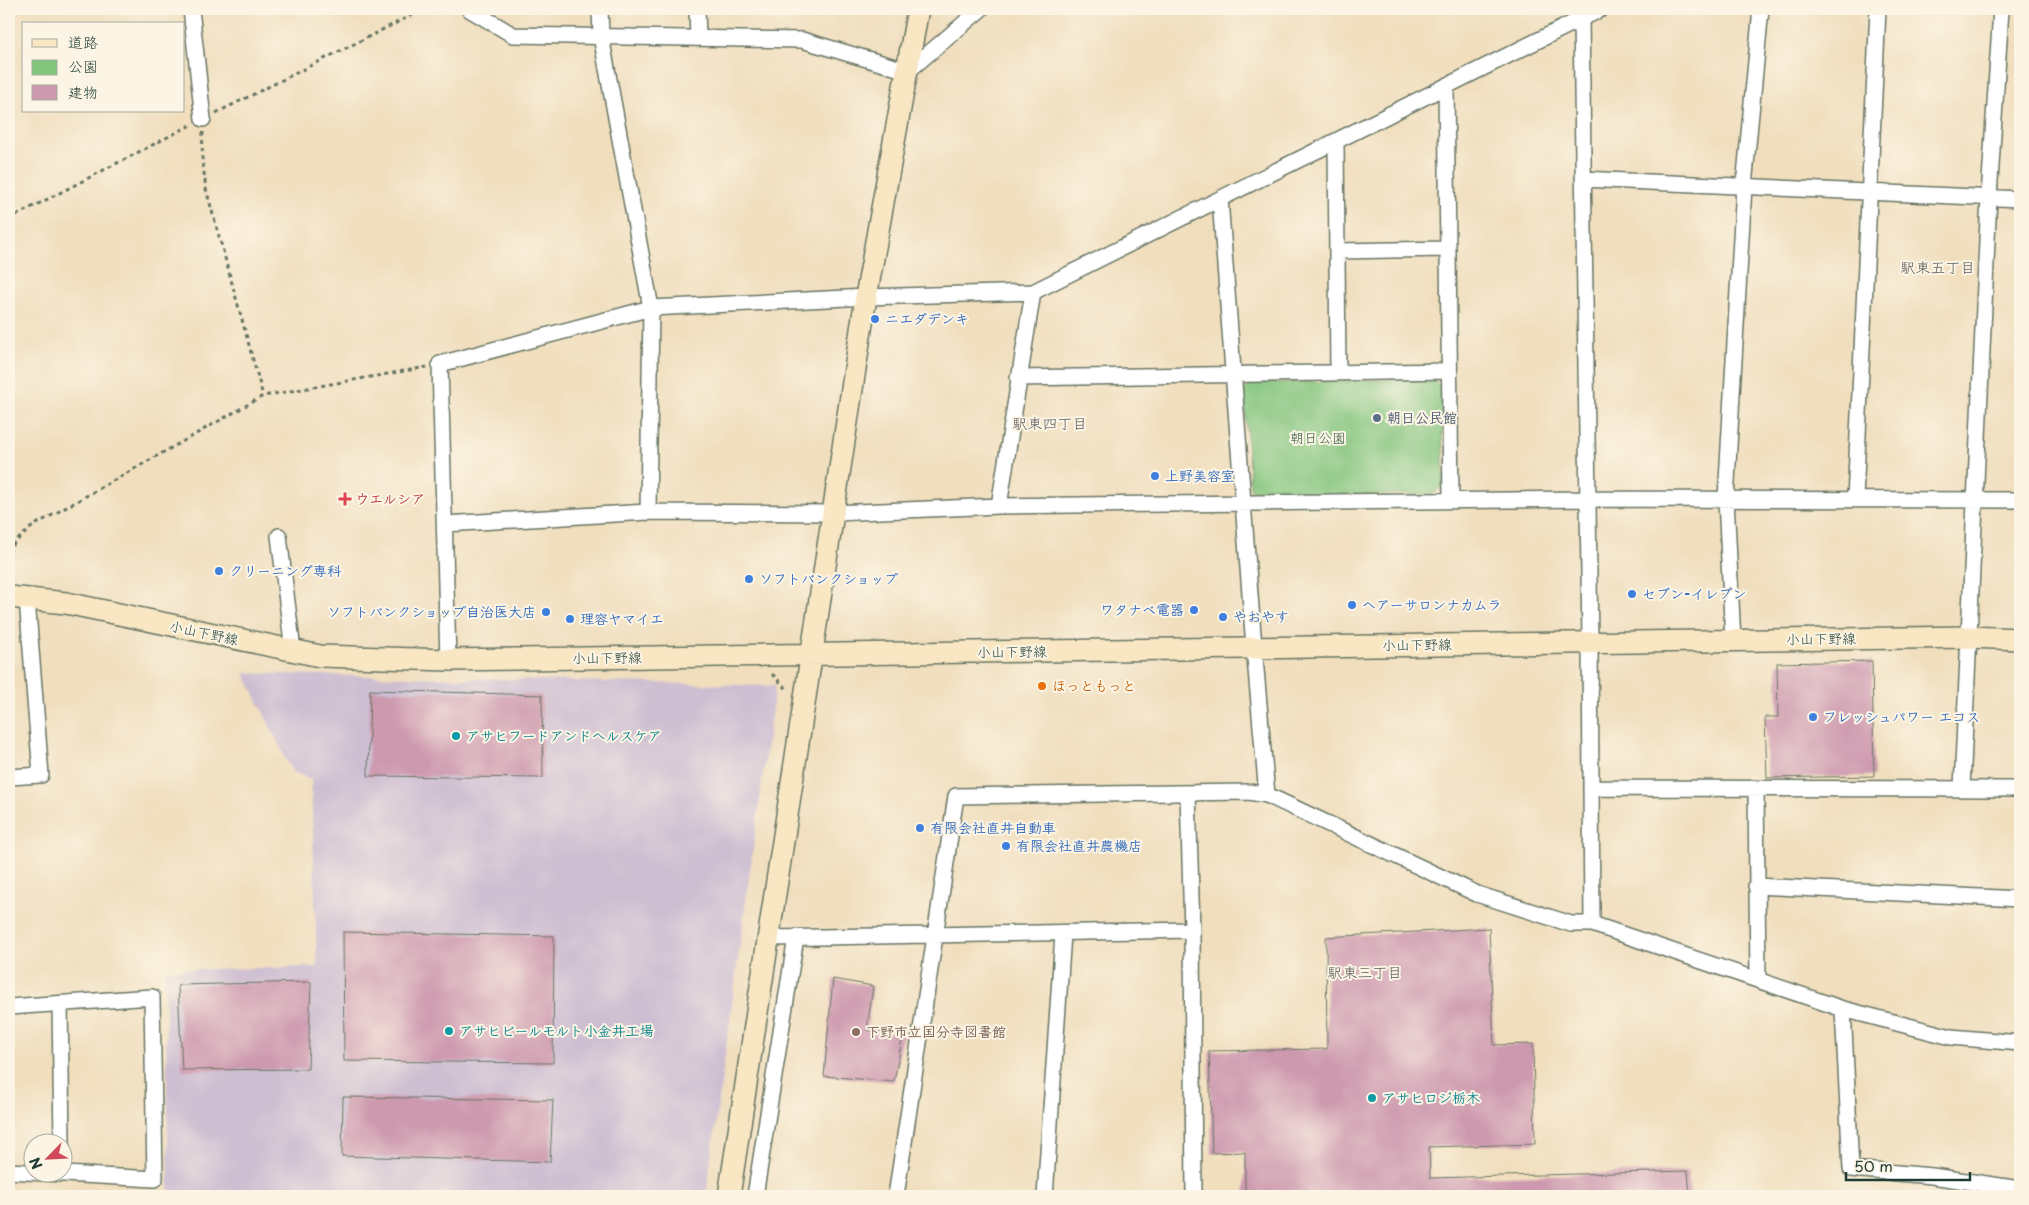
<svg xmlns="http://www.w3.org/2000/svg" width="2029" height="1205" viewBox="0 0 2029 1205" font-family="'Playpen Sans','Klee One',sans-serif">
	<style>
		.industrial { fill: #cdbed2 }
		.green { fill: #84c57e; stroke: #528159 }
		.building { fill: #cd99af }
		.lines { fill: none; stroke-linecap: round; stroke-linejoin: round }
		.street-casing { stroke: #687564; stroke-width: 18 }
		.secondary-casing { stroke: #687564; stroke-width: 24 }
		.path { stroke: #687564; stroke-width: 3; stroke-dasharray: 4 4; stroke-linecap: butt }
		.street { stroke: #fff; stroke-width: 15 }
		.secondary { stroke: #f9e7c3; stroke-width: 21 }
		.shop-dot { fill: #3f7fe0; stroke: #fcf5e5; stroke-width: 2 }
		.service-dot { fill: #5c6f8a; stroke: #fcf5e5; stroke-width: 2 }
		.health-dot { fill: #e0444e; stroke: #fcf5e5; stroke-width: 2 }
		.food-dot { fill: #e8710a; stroke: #fcf5e5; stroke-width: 2 }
		.culture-dot { fill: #0f9aa8; stroke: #fcf5e5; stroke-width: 2 }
		.education-dot { fill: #8d6e63; stroke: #fcf5e5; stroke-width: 2 }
		.labels { text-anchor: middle; stroke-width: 4; stroke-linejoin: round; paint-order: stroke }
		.shop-label { font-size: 14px; font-weight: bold; fill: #366cbe; stroke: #fcf5e5; text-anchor: start }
		.service-label { font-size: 14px; font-weight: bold; fill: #4e5e75; stroke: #fcf5e5; text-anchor: start }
		.park-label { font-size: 14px; fill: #385f46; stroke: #fcf5e5 }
		.health-label { font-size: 14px; font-weight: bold; fill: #be3a42; stroke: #fcf5e5; text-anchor: start }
		.street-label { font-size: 14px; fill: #1f3d34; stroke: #fcf5e5 }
		.food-label { font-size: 14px; font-weight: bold; fill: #c56008; stroke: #fcf5e5; text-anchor: start }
		.culture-label { font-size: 14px; font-weight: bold; fill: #0d838f; stroke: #fcf5e5; text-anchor: start }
		.education-label { font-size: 14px; font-weight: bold; fill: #785e54; stroke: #fcf5e5; text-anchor: start }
		.neighbourhood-label { font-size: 15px; fill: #5c5d5f; stroke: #fcf5e5 }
	</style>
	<rect width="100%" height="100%" fill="#fcf5e5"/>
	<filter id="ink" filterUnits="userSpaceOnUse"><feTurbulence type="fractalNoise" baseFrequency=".02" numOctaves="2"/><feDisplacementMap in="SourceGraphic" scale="10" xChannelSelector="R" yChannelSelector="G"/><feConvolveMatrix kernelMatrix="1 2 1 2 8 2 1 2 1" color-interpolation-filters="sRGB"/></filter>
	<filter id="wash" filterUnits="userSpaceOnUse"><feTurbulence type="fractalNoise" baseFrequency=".0096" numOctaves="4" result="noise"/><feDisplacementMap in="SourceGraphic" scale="20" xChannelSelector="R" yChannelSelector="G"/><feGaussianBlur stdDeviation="1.12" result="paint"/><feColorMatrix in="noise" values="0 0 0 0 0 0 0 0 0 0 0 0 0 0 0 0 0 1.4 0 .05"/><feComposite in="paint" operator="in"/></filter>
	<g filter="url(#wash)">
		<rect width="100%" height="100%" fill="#f0debd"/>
		<path class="industrial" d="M244 673 775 686 706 1196H169L165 970 317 967 311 779 292 772Z"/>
		<path class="green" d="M1433 379 1441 387 1444 484 1434 494 1258 496 1250 487 1244 390 1253 383Z"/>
		<g id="blocks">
			<path class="building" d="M1872 661 1874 776 1767 778 1765 717H1778L1777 663Z
				M370 690 542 695 543 778 368 776Z
				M1489 928 1494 1045 1533 1044 1535 1144 1429 1147 1430 1178 1688 1171 1690 1196H1245V1152L1212 1153 1209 1051 1327 1049 1326 937Z
				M343 932 554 936 553 1063 344 1061Z
				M833 979 873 986 867 1030 903 1034 894 1082 824 1076Z
				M311 982 308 1069 182 1070 178 985Z
				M343 1097 553 1100 550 1162 342 1156Z"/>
		</g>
	</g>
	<g filter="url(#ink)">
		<use href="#blocks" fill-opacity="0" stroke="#687564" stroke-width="1"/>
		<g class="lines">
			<defs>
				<path id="street" d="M191 9 203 119
					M469 9 513 35 802 40 908 71 981 9
					M600 9 601 36 651 308 648 512
					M697 9 698 38
					M1581 19 1590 643 1592 924
					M1446 86 1451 500
					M1336 141 1338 372
					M1583 179 2020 199
					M1220 199 1254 647 1267 795
					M1338 251 1447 249
					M1018 378 1449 371
					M1855 499 1878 9
					M999 506 1033 292
					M445 524 648 512 833 513 999 506 1589 499 2020 500
					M279 536 293 651
					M1733 641 1726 499 1744 186 1761 9
					M448 660 440 364 651 308 866 297 1033 292 1601 9
					M9 777 41 775 27 599
					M1592 788 2020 789
					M1962 788 1989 197 2001 9
					M1756 789 1758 980
					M1188 793 1192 930 1194 1196
					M1756 886 2020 899
					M769 938 1192 930
					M60 1004 62 1142
					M9 1007 152 997 155 1179 9 1171
					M1843 1009 1851 1169 1932 1176 2020 1189
					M755 1196 796 937
					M896 1196 956 796 1249 792 1267 795 1477 894 1571 924H1592L1843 1009 1951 1037 2020 1043
					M1045 1196 1063 934"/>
				<path id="secondary" d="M9 597 66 603 320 656 448 660 1969 637 2020 639
					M729 1196 866 297 918 9"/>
			</defs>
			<use href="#street" class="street-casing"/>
			<use href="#secondary" class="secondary-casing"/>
			<path class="path" d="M216 113 424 9
				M203 132 202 157 206 189 263 396
				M9 219 191 125
				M9 553 14 543 33 526 263 396 427 367
				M772 674 787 689"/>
			<use href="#street" class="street"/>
			<use href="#secondary" class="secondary"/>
		</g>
	</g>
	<g class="shop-dot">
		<circle cx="875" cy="319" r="5"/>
		<circle cx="1155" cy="476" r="5"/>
		<circle cx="219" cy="571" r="5"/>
		<circle cx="749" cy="579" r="5"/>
		<circle cx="1632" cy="594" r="5"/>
		<circle cx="1352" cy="605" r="5"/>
		<circle cx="1194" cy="610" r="5"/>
		<circle cx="546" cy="612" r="5"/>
		<circle cx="1223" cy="617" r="5"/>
		<circle cx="570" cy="619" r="5"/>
		<circle cx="1813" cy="717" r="5"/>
		<circle cx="920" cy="828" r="5"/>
		<circle cx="1006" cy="846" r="5"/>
	</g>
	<circle class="service-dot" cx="1377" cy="418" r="5"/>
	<path class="health-dot" d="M342.5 491.5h5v5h5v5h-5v5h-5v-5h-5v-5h5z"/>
	<circle class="food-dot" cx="1042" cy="686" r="5"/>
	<g class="culture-dot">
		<circle cx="456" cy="736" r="5"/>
		<circle cx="449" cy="1031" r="5"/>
		<circle cx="1372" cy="1098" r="5"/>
	</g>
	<circle class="education-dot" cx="856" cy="1032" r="5"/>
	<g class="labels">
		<g class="shop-label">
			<text x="885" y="324">ニエダデンキ</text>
			<text x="1165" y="481">上野美容室</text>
			<text x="229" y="576">クリーニング専科</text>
			<text x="759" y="584">ソフトバンクショップ</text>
			<text x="1642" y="599">セブン-イレブン</text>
			<text x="1362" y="610">ヘアーサロンナカムラ</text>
			<text x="1184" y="615" text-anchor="end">ワタナベ電器</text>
			<text x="536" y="617" text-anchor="end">ソフトバンクショップ自治医大店</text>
			<text x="1233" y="622">やおやす</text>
			<text x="580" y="624">理容ヤマイエ</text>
			<text x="1823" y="722">フレッシュパワー エコス</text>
			<text x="930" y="833">有限会社直井自動車</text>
			<text x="1016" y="851">有限会社直井農機店</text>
		</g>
		<g class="service-label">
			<text x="1387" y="423">朝日公民館</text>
		</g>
		<g class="park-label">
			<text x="1318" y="443">朝日公園</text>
		</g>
		<g class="health-label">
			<text x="355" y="504">ウエルシア</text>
		</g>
		<g class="street-label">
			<text transform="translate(204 633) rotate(12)" y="5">小山下野線</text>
			<text transform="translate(1821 639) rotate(-1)" y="5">小山下野線</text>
			<text transform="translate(1417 645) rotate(-1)" y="5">小山下野線</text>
			<text transform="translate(1012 652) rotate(-1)" y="5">小山下野線</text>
			<text transform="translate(607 658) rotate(-1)" y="5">小山下野線</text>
		</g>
		<g class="food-label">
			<text x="1052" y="691">ほっともっと</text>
		</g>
		<g class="culture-label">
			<text x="466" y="741">アサヒフードアンドヘルスケア</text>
			<text x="459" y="1036">アサヒビールモルト小金井工場</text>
			<text x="1382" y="1103">アサヒロジ栃木</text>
		</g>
		<g class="education-label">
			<text x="866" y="1037">下野市立国分寺図書館</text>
		</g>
		<g class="neighbourhood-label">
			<text x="1938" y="273">駅東五丁目</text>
			<text x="1050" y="429">駅東四丁目</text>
			<text x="1365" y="978">駅東三丁目</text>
		</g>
	</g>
	<rect width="2029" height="1205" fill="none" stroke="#fcf5e5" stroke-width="30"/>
	<rect x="22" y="22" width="162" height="90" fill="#fcf5e5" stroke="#a4ab9e"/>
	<rect x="32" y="39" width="25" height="8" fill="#f9e7c3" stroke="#a4ab9e"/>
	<text x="68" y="48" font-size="15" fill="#1f3d34">道路</text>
	<rect x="32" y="60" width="25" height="15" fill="#84c57e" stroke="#a4ab9e"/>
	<text x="68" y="72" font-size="15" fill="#1f3d34">公園</text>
	<rect x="32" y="85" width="25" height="15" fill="#cd99af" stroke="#a4ab9e"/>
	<text x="68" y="98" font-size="15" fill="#1f3d34">建物</text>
	<g transform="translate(48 1158) rotate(246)"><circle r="24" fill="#fcf5e5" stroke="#a4ab9e"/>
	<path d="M0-4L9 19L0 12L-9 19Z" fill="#d1495b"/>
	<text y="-8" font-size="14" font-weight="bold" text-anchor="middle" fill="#1f3d34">N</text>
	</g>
	<path d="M1846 1172v8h124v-8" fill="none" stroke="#1f3d34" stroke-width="2.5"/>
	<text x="1854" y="1172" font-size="15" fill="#1f3d34" stroke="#fcf5e5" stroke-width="4" paint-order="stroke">50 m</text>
</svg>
